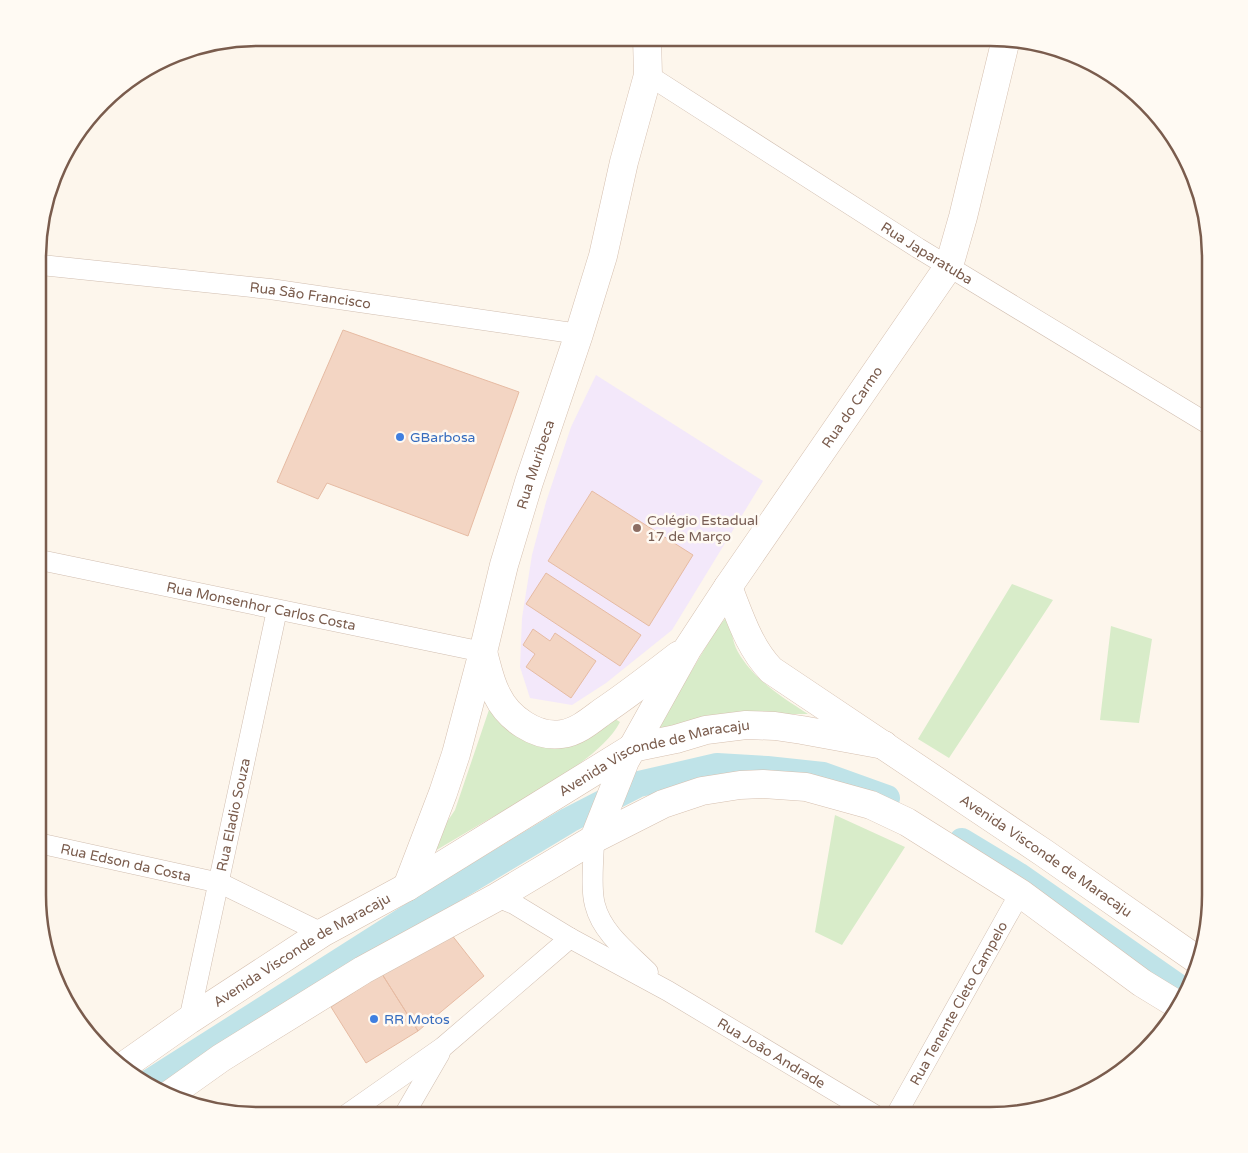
<svg xmlns="http://www.w3.org/2000/svg" width="1248" height="1153" viewBox="0 0 1248 1153" font-family="'Varela Round',sans-serif">
	<style>
		.education { fill: #f3e8fa }
		.green { fill: #d8ecc9 }
		.lines { fill: none; stroke-linecap: round; stroke-linejoin: round }
		.canal { stroke: #bfe3e8; stroke-width: 26 }
		.building { fill: #f3d5c3; stroke: #e6bba3 }
		.street-casing { stroke: #d1beb0; stroke-width: 21 }
		.secondary-casing { stroke: #d6c0b0; stroke-width: 29 }
		.street { stroke: #fff; stroke-width: 20 }
		.secondary { stroke: #fff; stroke-width: 28 }
		.shop-dot { fill: #3f7fe0; stroke: #fffaf3; stroke-width: 2 }
		.education-dot { fill: #8d6e63; stroke: #fffaf3; stroke-width: 2 }
		.labels { text-anchor: middle; stroke-width: 5; stroke-linejoin: round; paint-order: stroke }
		.street-label { font-size: 14px; fill: #7a5c4d; stroke: #fffaf3 }
		.shop-label { font-size: 14px; fill: #366cbe; stroke: #fffaf3; text-anchor: start }
		.education-label { font-size: 14px; fill: #785e54; stroke: #fffaf3; text-anchor: start }
		.rim { fill: none; stroke: #7a5c4d; stroke-width: 2.5 }
	</style>
	<rect width="100%" height="100%" fill="#fdf6ec"/>
	<path class="education" d="M596 375 763 481 672 630 606 683 572 705 530 698 520 667 522 618 532 555 546 502 571 427Z"/>
	<path class="green" d="M1012 584 1053 600 949 758 918 739Z
		M728 615C731 626 732 642 738 652 754 680 782 697 808 714H760L655 732 716 630Z
		M1111 626 1152 639 1139 723 1100 720Z
		M492 701 544 744 612 717 620 722C602 757 538 790 505 810 477 826 449 842 422 859L455 810Z
		M835 815 905 847 842 945 815 932Z"/>
	<g class="lines">
		<path class="canal" d="M962 841 1018 875 1187 993
			M148 1083 428 905 569 820 639 784 717 766 767 769 823 775 887 798"/>
	</g>
	<path class="building" d="M343 330 519 392 468 536 327 483 318 499 277 482Z
		M592 491 693 555 649 626 548 561Z
		M546 573 641 635 620 666 526 604Z
		M533 629 550 641 555 633 596 661 571 698 526 667 535 654 523 645Z
		M451 934 484 976 418 1031 382 974Z
		M382 974 418 1031 366 1063 331 1007Z"/>
	<g class="lines">
		<defs>
			<g id="street">
				<path id="s1" d="M648 75 918 248 1210 425"/>
				<path id="s2" d="M41 265 270 289 579 334"/>
				<path id="s3" d="M40 560 483 652"/>
				<path d="M594 839C594 858 590 887 595 905 602 933 629 953 648 972"/>
				<path id="s4" d="M38 843 220 883 322 933"/>
				<path id="s5" d="M497 897 514 904 570 938 668 991 875 1115"/>
				<path id="s6" d="M189 1020 277 610"/>
				<path d="M346 1115 443 1047 570 938"/>
				<path d="M404 1115 440 1053"/>
				<path id="s7" d="M896 1115 1020 893"/>
			</g>
			<g id="secondary">
				<path id="s8" d="M728 587C740 617 749 647 771 670L1044 853 1196 959"/>
				<path d="M483 652C487 666 490 682 497 695 508 718 536 738 562 734 577 732 590 721 602 712 629 694 654 674 679 655"/>
				<path id="s9" d="M594 839 625 761 688 648 728 587 949 266 963 217 1006 39"/>
				<path id="s10" d="M407 887 443 793 456 754 483 652 504 565 529 482 579 334 603 256 624 162 648 75 647 38"/>
				<path id="s11" d="M125 1065 189 1020 322 933 407 887 632 748 676 739 706 730 746 725 775 726 802 730 884 745"/>
				<path d="M169 1095 221 1058 363 970 497 897 594 839 663 804 702 791 740 785 763 784 806 787 871 805 907 822 1020 893 1142 983 1178 1005"/>
			</g>
		</defs>
		<use href="#street" class="street-casing"/>
		<use href="#secondary" class="secondary-casing"/>
		<use href="#street" class="street"/>
		<use href="#secondary" class="secondary"/>
	</g>
	<g class="shop-dot">
		<circle cx="400" cy="437" r="5"/>
		<circle cx="374" cy="1019" r="5"/>
	</g>
	<circle class="education-dot" cx="637" cy="528" r="5"/>
	<g class="labels">
		<g class="street-label">
			<text dy="5" stroke="none"><textPath href="#s1" startOffset="331">Rua Japaratuba</textPath></text>
			<text dy="5" stroke="none"><textPath href="#s2" startOffset="271">Rua São Francisco</textPath></text>
			<text dy="5" stroke="none"><textPath href="#s9" startOffset="505">Rua do Carmo</textPath></text>
			<text dy="5" stroke="none"><textPath href="#s10" startOffset="442">Rua Muribeca</textPath></text>
			<text dy="5" stroke="none"><textPath href="#s3" startOffset="226">Rua Monsenhor Carlos Costa</textPath></text>
			<text dy="5" stroke="none"><textPath href="#s11" startOffset="616">Avenida Visconde de Maracaju</textPath></text>
			<text dy="5" stroke="none"><textPath href="#s6" startOffset="210">Rua Eladio Souza</textPath></text>
			<text dy="5" stroke="none"><textPath href="#s8" startOffset="426">Avenida Visconde de Maracaju</textPath></text>
			<text dy="5" stroke="none"><textPath href="#s4" startOffset="90">Rua Edson da Costa</textPath></text>
			<text dy="5" stroke="none"><textPath href="#s11" startOffset="211">Avenida Visconde de Maracaju</textPath></text>
			<text dy="5" stroke="none"><textPath href="#s7" startOffset="128">Rua Tenente Cleto Campelo</textPath></text>
			<text dy="5" stroke="none"><textPath href="#s5" startOffset="316">Rua João Andrade</textPath></text>
		</g>
		<g class="shop-label">
			<text x="410" y="442">GBarbosa</text>
			<text x="384" y="1024">RR Motos</text>
		</g>
		<g class="education-label">
			<text x="647" y="525">Colégio Estadual<tspan x="647" dy="16">17 de Março</tspan></text>
		</g>
	</g>
	<path d="M0 0H1248V1153H0ZM258 46H990A212 212 0 0 1 1202 258V895A212 212 0 0 1 990 1107H258A212 212 0 0 1 46 895V258A212 212 0 0 1 258 46Z" fill="#fffaf3" fill-rule="evenodd"/>
	<path class="rim" d="M258 46H990A212 212 0 0 1 1202 258V895A212 212 0 0 1 990 1107H258A212 212 0 0 1 46 895V258A212 212 0 0 1 258 46Z"/>
</svg>
